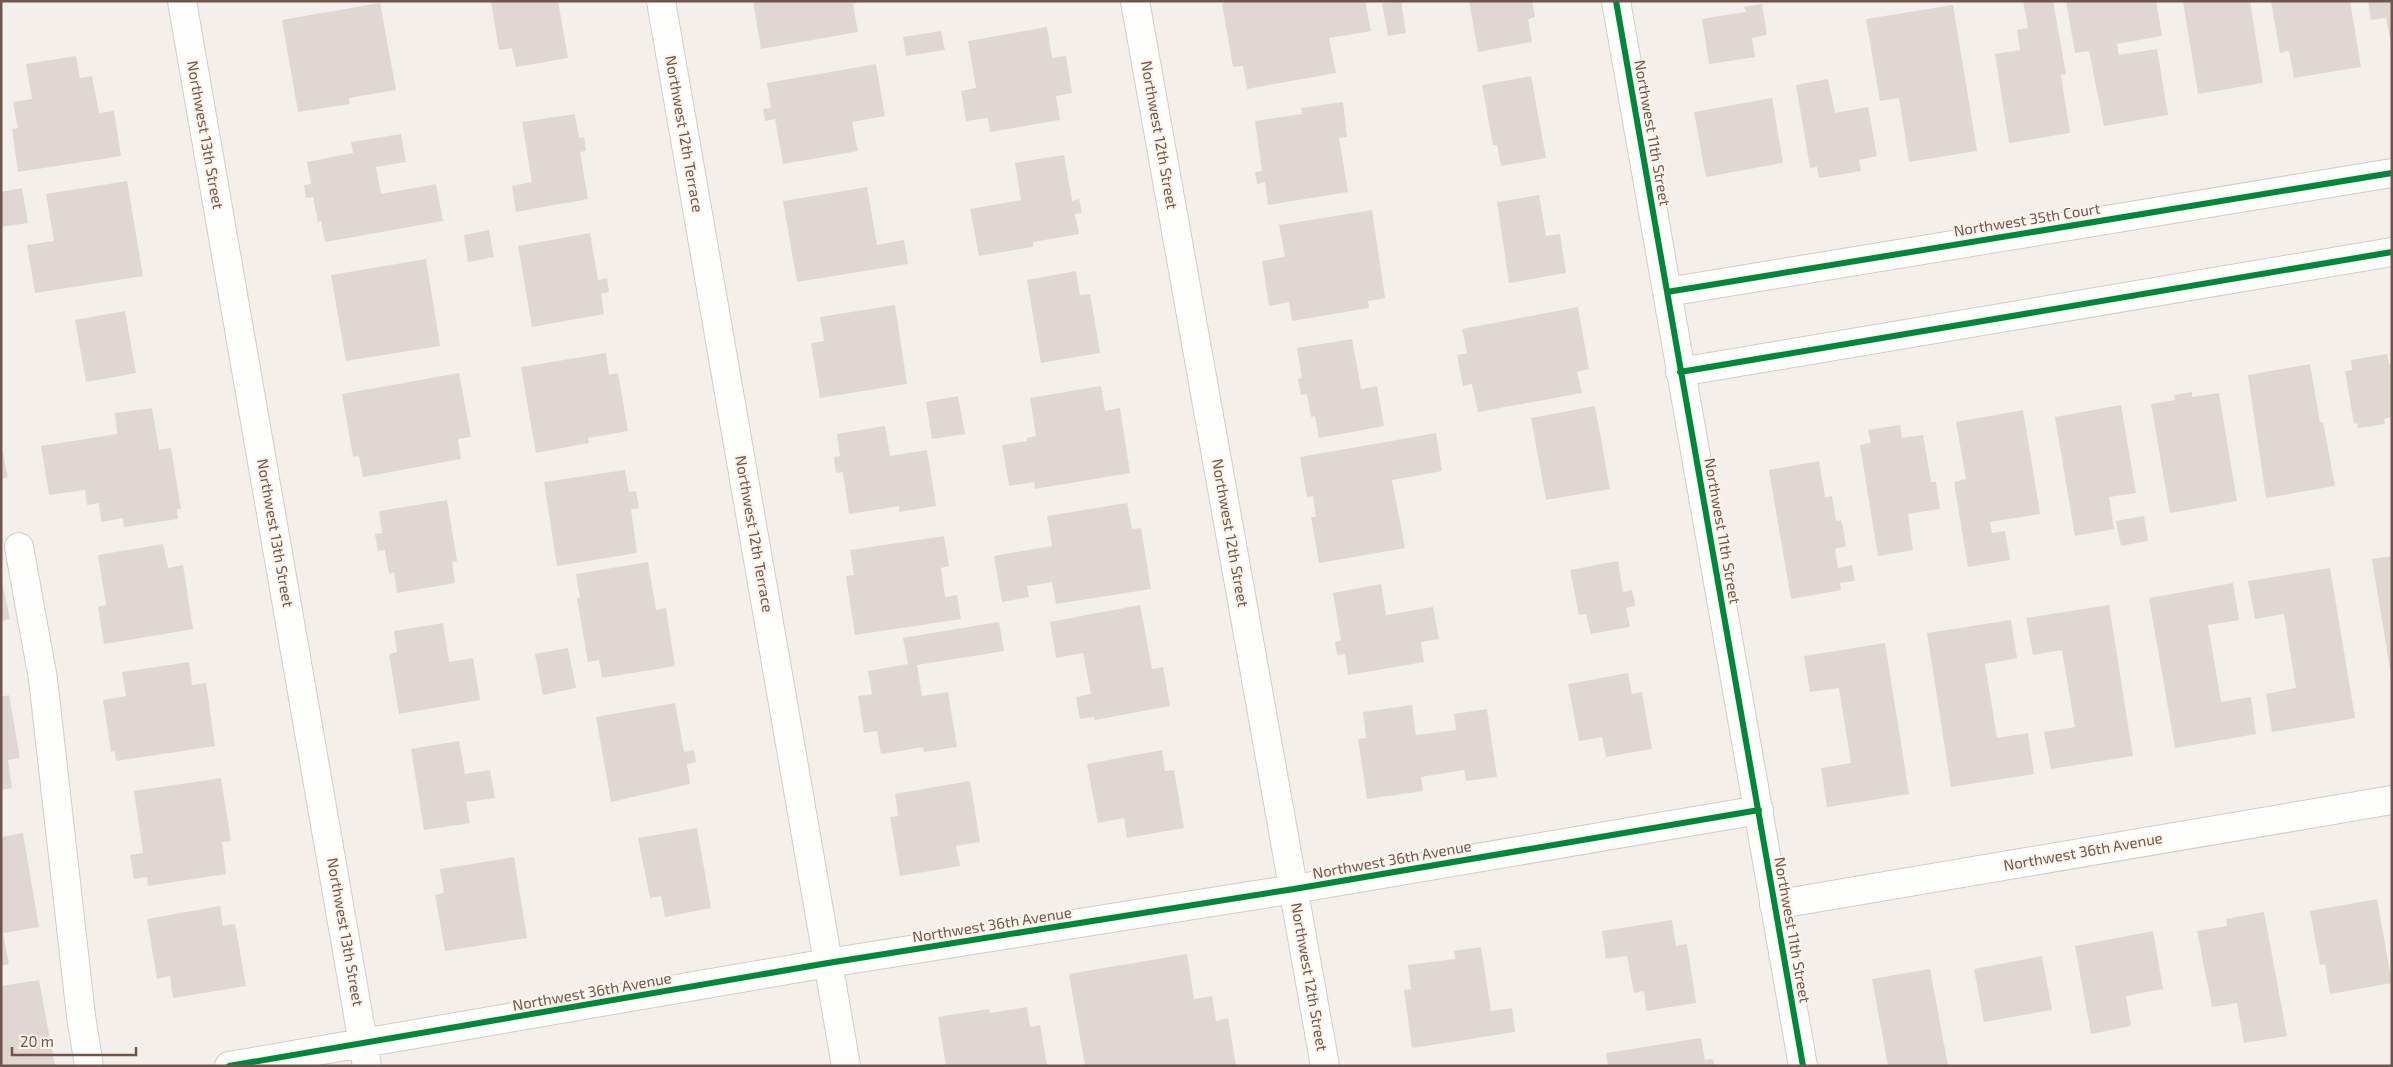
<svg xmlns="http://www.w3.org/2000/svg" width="2393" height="1067" viewBox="0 0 2393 1067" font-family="'Exo 2',sans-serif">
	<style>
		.building { fill: #e0d7d3 }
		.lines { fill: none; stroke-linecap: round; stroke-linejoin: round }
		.minor-casing { stroke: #d3ccc8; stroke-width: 30 }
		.minor { stroke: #fdfdfc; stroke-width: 28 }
		.cycleway-casing { stroke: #fcf3ea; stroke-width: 9 }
		.cycleway { stroke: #00873e; stroke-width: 6 }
		.labels { text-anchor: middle; stroke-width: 4; stroke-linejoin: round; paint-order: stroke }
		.street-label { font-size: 15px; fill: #6e564e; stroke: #fcf3ea }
	</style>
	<rect width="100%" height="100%" fill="#f4efea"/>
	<path class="building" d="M491 1H558L568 58 516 67 512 48 499 50Z
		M753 1H860L853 4 858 32 761 49Z
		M1233 1H1365L1371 31 1329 38 1336 73 1247 89 1243 66 1233 67 1222 3Z
		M1401 1 1406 33 1388 36 1382 3Z
		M1469 1H1532L1535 17 1528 19 1532 42 1478 52Z
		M2023 1H2053L2066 74 2061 75 2070 133 2009 143 1995 54 2020 50 2017 30 2028 28Z
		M2066 1H2156L2162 36 2117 44 2119 55 2157 49 2168 115 2104 126 2089 51 2075 53Z
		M2183 1H2250L2263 83 2198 94Z
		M2271 1H2350L2361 67 2294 78 2289 51 2280 53Z
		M2368 1H2392V48L2386 18 2371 20Z
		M380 3 396 90 349 98 350 104 298 112 282 20Z
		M1762 4 1767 35 1752 38 1755 57 1709 64 1702 19 1746 12 1744 7Z
		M1953 5 1977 151 1909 162 1899 98 1880 101 1866 19Z
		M1047 27 1052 58 1066 56 1069 74 1072 93 1056 96 1060 120 990 132 988 118 966 121 961 91 976 88 968 41Z
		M941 31 945 50 906 56 903 37Z
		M76 56 80 78 92 76 99 113 114 111 121 156 18 172 12 129 18 128 13 102 32 99 26 64Z
		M876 64 885 116 852 122 858 151 783 164 775 119 765 121 763 109 771 108 767 83Z
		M1531 76 1546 158 1501 166 1497 145H1493L1482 85Z
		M1828 79 1835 113 1868 107 1877 156 1859 160 1861 171 1819 178 1817 167 1810 168 1796 85Z
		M1772 98 1783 163 1706 177 1694 112Z
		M1343 102 1347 137 1339 138 1348 192 1268 205 1265 182 1257 184 1255 172 1262 171 1255 121 1302 114 1301 108Z
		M575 114 579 138 584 137 586 151 580 152 588 199 516 212 512 186 532 182 522 122Z
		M401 134 406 162 376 167 381 194 436 184 443 221 325 242 321 221 318 222 313 197 306 198 304 185 311 184 307 162 353 153 351 142Z
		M1064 155 1072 201 1079 199 1082 213 1075 214 1079 234 1033 242V247L979 256 970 209 1021 200 1015 163Z
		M127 181 143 276 35 293 27 245 54 241 46 194Z
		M867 187 877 245 904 240 908 264 797 282 783 201Z
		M22 188 28 223 1 227V192Z
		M1539 195 1546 236 1560 234 1566 273 1509 283 1497 202Z
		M1372 210 1385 298 1368 301 1369 308 1292 321 1289 302 1269 306 1262 261 1285 257 1279 225Z
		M489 230 494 257 468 262 464 235Z
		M590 233 598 280 607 278 609 292 601 294 604 314 532 327 518 246Z
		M426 259 440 346 346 361 331 275Z
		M1076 271 1080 295 1090 294 1100 353 1041 363 1027 280Z
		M895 305 907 384 820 398 811 343 824 341 820 317Z
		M1578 307 1589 369 1577 372 1582 393 1478 412 1472 384 1463 386 1457 355 1467 353 1462 329Z
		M125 311 136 373 86 382 75 320Z
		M1352 339 1361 389 1377 386 1384 426 1319 438 1315 416 1311 417 1307 394 1301 395 1298 379 1302 378 1297 348Z
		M606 353 609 375 618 373 628 431 588 438 589 443 536 453 521 367Z
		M2387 354 2389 364H2392V417L2384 419 2385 424 2358 428 2357 423 2354 424 2345 371 2352 370 2351 360Z
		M2310 364 2320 422H2323L2335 486 2266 498 2248 375Z
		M459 373 471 437 458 439 461 459 363 477 359 456 353 457 342 394Z
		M1101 386 1105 411 1120 408 1130 473 1035 489 1034 482 1009 486 1002 445 1027 441V438L1036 436 1030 398Z
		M2192 392V397L2219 393 2237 501 2170 513 2151 404 2175 400 2174 395Z
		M958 396 965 434 932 439 926 402Z
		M2121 405 2136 493 2109 497 2114 529 2075 536 2055 417Z
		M1595 406 1610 489 1546 500 1531 418Z
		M152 408 159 450 171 448 181 509H177L178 519 124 527 123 518 101 522 99 503 87 505 85 490 49 495 41 446 117 434 115 413Z
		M2023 410 2040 514 1990 522 1992 533 2005 531 2010 560 1968 567 1954 482 1966 479 1956 422Z
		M1900 425 1902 438 1923 435 1931 482H1936L1940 509 1908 514 1913 550 1878 556 1860 445 1871 443 1868 430Z
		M885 426 890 456 927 450 936 506 899 512V506L849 514 843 472 836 473 834 457 840 456 837 434Z
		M1436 433 1442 471 1392 480 1405 548 1319 563 1311 517H1316L1313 496 1307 497 1300 457Z
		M1 444 8 477 1 479Z
		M1819 461 1825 497 1832 496 1836 521 1841 520 1844 533 1846 546 1835 549 1838 568 1852 565 1855 581 1840 583 1841 590 1791 599 1769 470Z
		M625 470 629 492 636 491 639 508 631 509 637 553 557 566 544 482Z
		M447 500 457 561 452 562 455 583 397 593 394 572 389 574 385 550 378 551 375 534 382 533 379 511Z
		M1127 503 1132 529 1141 528 1151 589 1056 604 1052 582 1027 586 1029 597 1002 602 994 556 1052 546 1047 516Z
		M2144 516 2148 541 2121 546 2116 521Z
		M944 536 949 566 941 568 945 597 957 595 961 619 855 635 846 576 854 575 850 550Z
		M163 544 168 568 183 565 193 629 104 644 98 607 106 605 98 555Z
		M2392 556V675H2391L2372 559Z
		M1618 561 1623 592 1632 590 1634 598 1635 606 1626 608 1630 627 1591 634 1586 614 1579 615 1570 570Z
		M648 562 656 610 666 608 675 666 602 678 599 660 588 662 577 598H580L576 574Z
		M2330 568 2355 718 2272 732 2266 694 2296 688 2284 614 2255 619 2248 581Z
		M1 577 10 619 1 621Z
		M2233 583 2239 620 2208 625 2221 702 2251 697 2256 734 2175 748 2149 598Z
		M1381 584 1386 615 1433 607 1439 639 1421 642 1424 662 1348 675 1345 654 1337 655 1335 642 1341 641 1333 593Z
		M1140 605 1152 669 1163 667 1170 706 1095 720 1094 717 1080 719 1076 697 1091 694 1083 653 1056 658 1050 622Z
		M2109 605 2133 756 2051 769 2044 732 2075 727 2062 650 2033 655 2026 618Z
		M2011 620 2017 658 1985 664 1997 738 2028 733 2034 774 1951 787 1927 633Z
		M999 622 1004 651 917 665 922 696 948 692 957 747 924 752 923 747 881 754 877 731 864 733 861 715 858 696 872 694 868 671 908 664 903 638Z
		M443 623 449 662 473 658 480 700 399 714 389 654 397 652 394 631Z
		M1885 643 1909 794 1827 807 1821 768 1851 763 1839 688 1810 692 1804 656Z
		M568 648 576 688 543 695 535 654Z
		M189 662 192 685 206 683 215 746 116 761 115 751 111 752 103 700 126 696 122 672Z
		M1628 673 1632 694 1642 692 1652 749 1606 757 1602 737 1579 741 1568 684Z
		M9 695 20 758 8 760 12 788 1 790V697Z
		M675 703 684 752 694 750 696 762 687 764 690 784 611 802 596 717Z
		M1412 705 1416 735 1456 730 1454 714 1487 709 1497 777 1466 781 1464 770 1421 777 1423 791 1367 799 1358 739 1366 738 1363 712Z
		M459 741 465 774 490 770 495 798 466 802 470 823 424 830 411 749Z
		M1162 750 1165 771 1174 770 1184 828 1127 838 1124 818 1098 823 1087 764Z
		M221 778 231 841 222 842 226 874 148 886 147 877 134 879 130 855 143 853 134 791Z
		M970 781 980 842 956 846 960 866 900 876 890 817 898 816 895 794Z
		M697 828 711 908 665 917 661 896 650 898 638 838Z
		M23 833 39 927 3 933 9 964 1 966V837Z
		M514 857 527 938 445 951 435 895 444 893 440 869Z
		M2377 899 2392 983 2330 994 2325 964 2320 965 2310 911Z
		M220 906 223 926 235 924 246 986 173 998 170 976 157 979 147 919Z
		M2264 912 2287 1036 2244 1043 2237 1003 2212 1007 2197 931 2227 926 2226 919Z
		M1672 920 1676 946 1687 944 1696 1003 1646 1011 1644 991 1634 993 1627 956 1606 959 1602 931Z
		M2153 931 2163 989 2126 996 2131 1026 2091 1034 2075 946Z
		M1481 947 1491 1011 1512 1008 1515 1032 1412 1048 1404 990 1411 989 1408 965 1455 959 1454 951Z
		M1187 954 1194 999 1212 996 1216 1021 1228 1018 1236 1066H1085L1069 974Z
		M2042 956 2052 1010 1984 1022 1974 969Z
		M1930 969 1948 1066H1888L1872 979Z
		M39 980 55 1066H1V986Z
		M1027 1007 1030 1027 1040 1025 1047 1066H946L938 1017 989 1009 990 1013Z
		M1701 1038 1705 1060 1713 1059 1715 1066H1608L1606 1053Z"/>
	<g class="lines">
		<defs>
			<path id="minor" d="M182 1 367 1066
				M661 1 846 1066
				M1135 1 1325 1066
				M1616 1 1803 1066
				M1667 292 2392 173
				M1680 372 2392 252
				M19 547 43 679 81 1016 89 1066
				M1774 905 2392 800
				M229 1066 828 963 1294 889 1759 810"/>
		</defs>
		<use href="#minor" class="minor-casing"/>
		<use href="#minor" class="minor"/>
		<defs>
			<path id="cycleway" d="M1616 1 1803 1066
				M1667 292 2392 173
				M1680 372 2392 252
				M229 1066 828 963 1294 889 1759 810"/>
		</defs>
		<use href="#cycleway" class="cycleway-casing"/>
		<use href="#cycleway" class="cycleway"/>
	</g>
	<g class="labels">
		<g class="street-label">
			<text transform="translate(1652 133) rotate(80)" y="5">Northwest 11th Street</text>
			<text transform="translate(684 134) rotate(80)" y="5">Northwest 12th Terrace</text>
			<text transform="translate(205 135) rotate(80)" y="5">Northwest 13th Street</text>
			<text transform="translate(1159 135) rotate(80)" y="5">Northwest 12th Street</text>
			<text transform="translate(2027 220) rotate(-9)" y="5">Northwest 35th Court</text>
			<text transform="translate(1722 531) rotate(80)" y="5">Northwest 11th Street</text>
			<text transform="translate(275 533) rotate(80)" y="5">Northwest 13th Street</text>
			<text transform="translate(1230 533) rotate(80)" y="5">Northwest 12th Street</text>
			<text transform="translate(754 534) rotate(80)" y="5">Northwest 12th Terrace</text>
			<text transform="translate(2083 852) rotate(-10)" y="5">Northwest 36th Avenue</text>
			<text transform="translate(1392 860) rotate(-10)" y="5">Northwest 36th Avenue</text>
			<text transform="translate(992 925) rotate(-9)" y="5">Northwest 36th Avenue</text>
			<text transform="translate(1792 930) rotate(80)" y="5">Northwest 11th Street</text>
			<text transform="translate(345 932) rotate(80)" y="5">Northwest 13th Street</text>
			<text transform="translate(1309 977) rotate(80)" y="5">Northwest 12th Street</text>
			<text transform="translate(592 992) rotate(-10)" y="5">Northwest 36th Avenue</text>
		</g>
	</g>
	<rect width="2393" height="1067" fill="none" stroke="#6e564e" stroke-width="5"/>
	<path d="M12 1047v8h124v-8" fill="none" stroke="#6e564e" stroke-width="2.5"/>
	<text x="20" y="1047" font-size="15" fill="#6e564e" stroke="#fcf3ea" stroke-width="4" paint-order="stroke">20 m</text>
</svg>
